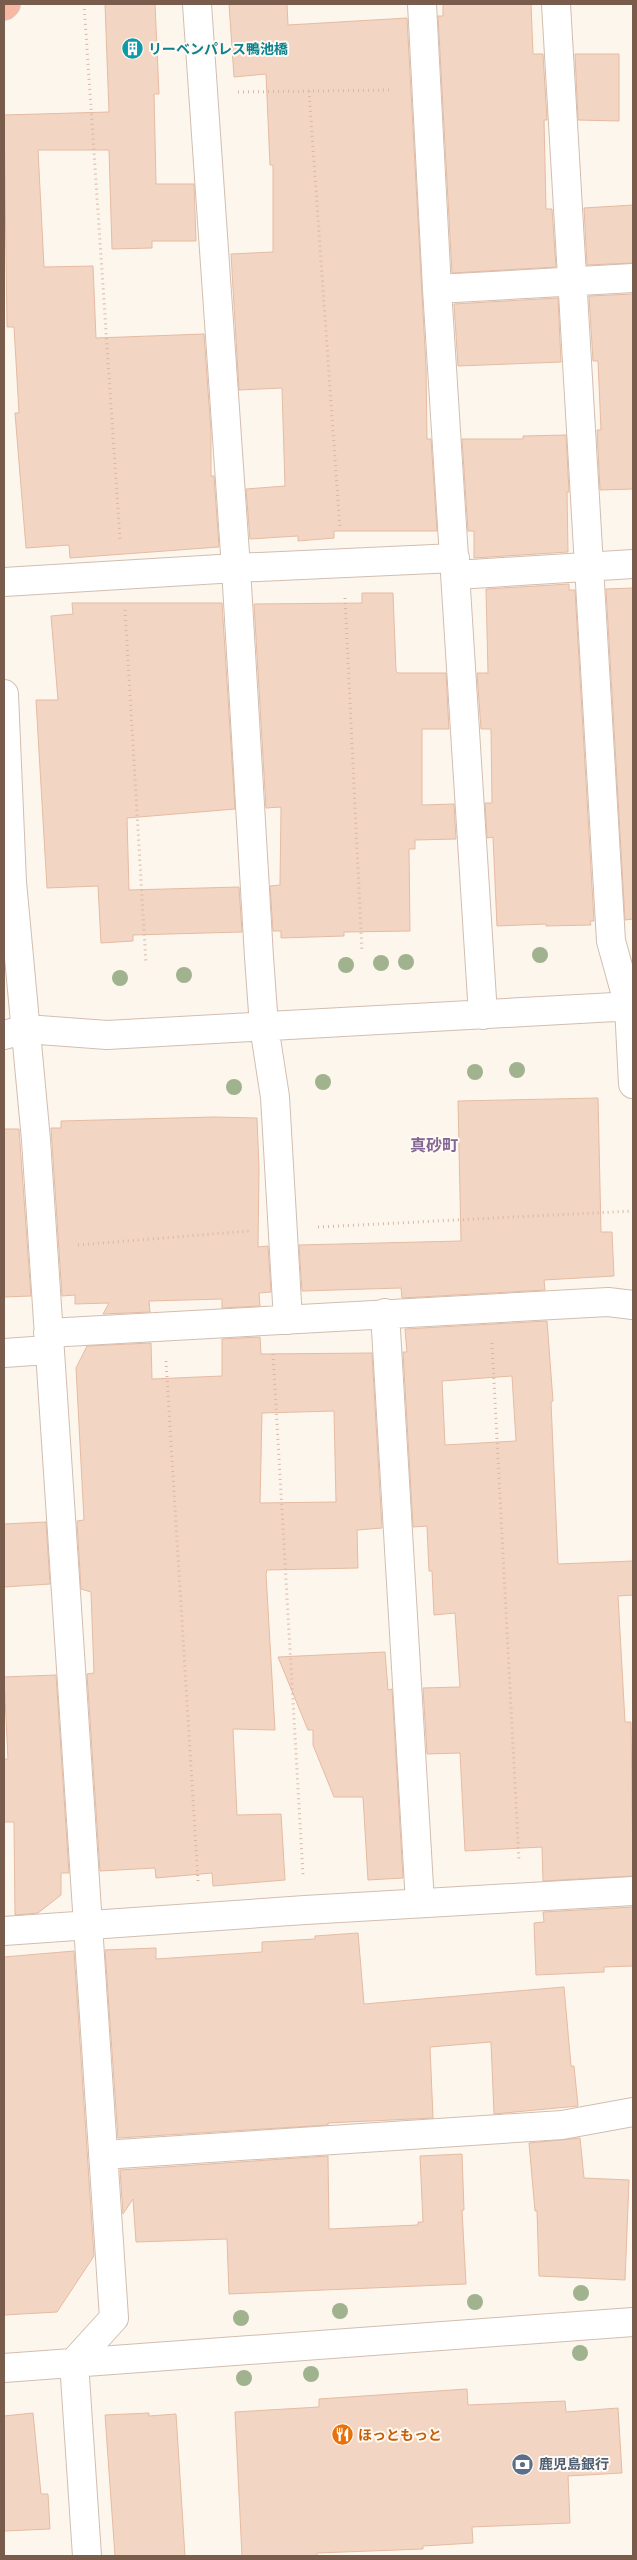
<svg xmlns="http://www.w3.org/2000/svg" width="637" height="2560" viewBox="0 0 637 2560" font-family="'Fira Sans Condensed','Noto Sans JP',sans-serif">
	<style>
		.building { fill: #f3d5c3; stroke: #e6bba3; fill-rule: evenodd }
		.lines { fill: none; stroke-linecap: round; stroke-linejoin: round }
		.minor-casing { stroke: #d1beb0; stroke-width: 30 }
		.highway-casing { stroke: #dad1cd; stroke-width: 30 }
		.path { stroke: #d9b8a5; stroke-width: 3; stroke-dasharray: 1 4; stroke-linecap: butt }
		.minor { stroke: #fff; stroke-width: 28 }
		.highway { stroke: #f7b7a3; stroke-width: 28 }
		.tree { fill: #a0b28e }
		.labels { text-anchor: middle; stroke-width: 4; stroke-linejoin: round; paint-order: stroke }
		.culture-label { font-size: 14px; font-weight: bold; fill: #0d838f; stroke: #fffaf3; text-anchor: start }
		.food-label { font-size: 14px; font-weight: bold; fill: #c56008; stroke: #fffaf3; text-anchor: start }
		.service-label { font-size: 14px; font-weight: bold; fill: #4e5e75; stroke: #fffaf3; text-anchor: start }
		.quarter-label { font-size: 16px; font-weight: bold; fill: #846695; stroke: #fffaf3 }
	</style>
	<rect width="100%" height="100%" fill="#fdf6ec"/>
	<path class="building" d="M105 4H155L159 94H154L156 184H194L196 241H152V248L112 249 109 150H38L44 267 93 266 96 338 204 334 211 432V476H214L219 547 70 558 69 545 26 548 15 413H19L14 327H7L4 115 109 112Z
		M229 4H287L288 25 407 18 426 367 427 439H431L437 531H334V538L298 541V536L250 539 246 489 285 486 282 388 239 390 231 254 273 252V165H270L266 74 234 77Z
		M443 4H531L533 54H543L547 120H544L546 209H552L556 267 452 273 438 16H443Z
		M575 54H619V121L578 120Z
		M633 205V263L587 265 584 208Z
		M633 294V489L600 490 597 430H601L598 361H593L589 296Z
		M558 298 561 362 458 366 454 304Z
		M566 435 569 492H567L568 552 474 558V531H468L462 439H523V436Z
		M569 584V590H575L594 921H590L591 925 546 926V924L497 926 493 837 487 838 485 803H492L491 729H481L477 673H488L486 589Z
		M633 588V919L625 920 606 589Z
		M362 593H393L396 671 398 673H446L449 729H422V805L454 804 456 839 415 840V849H409L410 931 344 932V936L281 938V931H273L270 886 280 885 281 807 266 808 254 604 362 603Z
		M72 603H222L235 809 127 818 129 890 239 887 242 932 133 935V941L101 943 98 886 47 888 36 700H58L51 616 73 614Z
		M598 1098 601 1232H612L614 1276 544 1280 545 1290 402 1298 401 1288 302 1291 299 1245 461 1241 458 1101Z
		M214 1117 257 1118 259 1168 258 1247 268 1246 271 1292 259 1293 260 1306 222 1308V1299L149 1301 150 1312 103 1314 109 1303 75 1304V1295L62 1296 51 1128H61V1121Z
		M4 1129H19L31 1296 4 1297Z
		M547 1321 553 1401 551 1402 558 1564 633 1561V1595L618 1596 625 1722H631L633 1876 543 1881 542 1847 465 1851 460 1753 427 1754 423 1688 460 1687 455 1613 434 1615 432 1571H429L427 1526 413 1527 403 1352H407L405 1329ZM512 1376 516 1441 445 1445 442 1381Z
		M260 1337 261 1354 372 1353 382 1528 357 1530 358 1568 267 1570 266 1574 275 1730 233 1729 237 1815 281 1814 285 1880 213 1886 212 1873 156 1878 155 1868 100 1871 87 1674 94 1673 91 1592 81 1589 77 1521 84 1520 76 1368 87 1346 151 1343 152 1379 222 1376V1339ZM334 1411 336 1502 260 1503 262 1413Z
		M46 1522 50 1584 4 1587V1524Z
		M385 1652 388 1690 392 1689 403 1878 368 1880 363 1797H334L313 1745V1730H308L278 1657Z
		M56 1675 69 1873H61V1895L38 1913 15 1915 14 1822H4V1759H8L4 1677Z
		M633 1907V1966L604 1967V1972L536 1975 534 1923 544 1922 543 1912Z
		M358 1933 364 2004 564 1987 571 2066H574L578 2106 494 2114 491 2042 430 2047 433 2118 328 2123V2125L118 2138 105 1950 156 1948V1959L262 1952V1942L315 1939V1936Z
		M74 1951 94 2256 57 2312 4 2315V1957Z
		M580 2138 584 2178 629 2180 625 2280 539 2276 537 2211H535L529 2143Z
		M462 2154 464 2210H462L466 2284 229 2294 227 2239 136 2242 133 2199 123 2214 120 2170 328 2156 329 2229 418 2225V2222H423L420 2156Z
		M467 2389 468 2405 565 2401 566 2412 618 2408 622 2473 568 2476 570 2523 472 2527 473 2543 423 2546V2549L317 2553V2556H242L235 2412 319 2407V2399Z
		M33 2413 41 2494H48L50 2529 4 2531V2416Z
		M149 2413V2416L176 2414 185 2556H115L105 2415Z"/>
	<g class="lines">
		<defs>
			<path id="minor" d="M197 4 236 568 259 957 264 1026 275 1097 288 1320
				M422 4 437 289 483 1015
				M556 4 611 941 629 1006 633 1084
				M437 289 633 278
				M456 575 633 564
				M4 582 236 568 455 558
				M4 694 12 882 36 1140 114 2318 74 2362 87 2556
				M4 1035 26 1029 107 1035 633 1006
				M385 1313 420 1903
				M48 1333 608 1302 633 1305
				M4 1353 48 1350
				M4 1931 305 1910 633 1891
				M103 2155 562 2125 633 2112
				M4 2368 633 2322"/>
			<path id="highway" d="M4 6 6 4"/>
		</defs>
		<use href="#minor" class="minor-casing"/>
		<use href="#highway" class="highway-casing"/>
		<path class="path" d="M84 4 120 539
			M309 91 340 529
			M238 92 392 90
			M345 598 362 952
			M125 610 146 964
			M318 1227 633 1211
			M78 1245 249 1231
			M492 1343 519 1861
			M273 1354 303 1875
			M166 1361 198 1881"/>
		<use href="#minor" class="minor"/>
		<use href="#highway" class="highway"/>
	</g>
	<g class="tree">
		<circle cx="540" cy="955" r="8"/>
		<circle cx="406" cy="962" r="8"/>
		<circle cx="381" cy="963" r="8"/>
		<circle cx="346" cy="965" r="8"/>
		<circle cx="184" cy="975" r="8"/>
		<circle cx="120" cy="978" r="8"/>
		<circle cx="517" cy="1070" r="8"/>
		<circle cx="475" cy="1072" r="8"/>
		<circle cx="323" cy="1082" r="8"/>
		<circle cx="234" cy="1087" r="8"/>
		<circle cx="581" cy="2293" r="8"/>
		<circle cx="475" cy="2302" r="8"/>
		<circle cx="340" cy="2311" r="8"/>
		<circle cx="241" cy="2318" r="8"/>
		<circle cx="580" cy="2353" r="8"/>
		<circle cx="311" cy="2374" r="8"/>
		<circle cx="244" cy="2378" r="8"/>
	</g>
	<defs>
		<symbol id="building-disc" viewBox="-11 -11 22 22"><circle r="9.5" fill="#0f9aa8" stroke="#fffaf3"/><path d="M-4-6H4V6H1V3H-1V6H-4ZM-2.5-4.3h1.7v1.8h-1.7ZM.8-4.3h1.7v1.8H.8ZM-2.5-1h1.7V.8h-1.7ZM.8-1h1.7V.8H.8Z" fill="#fff"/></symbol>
		<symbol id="restaurant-disc" viewBox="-11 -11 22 22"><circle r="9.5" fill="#e8710a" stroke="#fffaf3"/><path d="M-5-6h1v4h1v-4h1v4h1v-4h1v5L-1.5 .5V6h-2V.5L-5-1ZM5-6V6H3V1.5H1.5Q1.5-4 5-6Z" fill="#fff"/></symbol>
		<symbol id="bank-disc" viewBox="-11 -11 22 22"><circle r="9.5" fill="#5c6f8a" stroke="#fffaf3"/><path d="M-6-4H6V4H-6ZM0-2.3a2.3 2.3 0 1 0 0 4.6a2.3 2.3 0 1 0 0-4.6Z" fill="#fff"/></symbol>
	</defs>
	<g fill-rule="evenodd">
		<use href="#building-disc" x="120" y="36" width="25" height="25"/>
		<use href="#restaurant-disc" x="330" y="2422" width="25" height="25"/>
		<use href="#bank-disc" x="510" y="2452" width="25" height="25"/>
	</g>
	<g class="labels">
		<g class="culture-label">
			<text x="148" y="54">リーベンパレス鴨池橋</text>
		</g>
		<g class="food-label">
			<text x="358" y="2440">ほっともっと</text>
		</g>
		<g class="service-label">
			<text x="539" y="2469">鹿児島銀行</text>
		</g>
		<g class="quarter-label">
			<text x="434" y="1151">真砂町</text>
		</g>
	</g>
	<rect width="637" height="2560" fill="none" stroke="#7a5c4d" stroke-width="10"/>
</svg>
